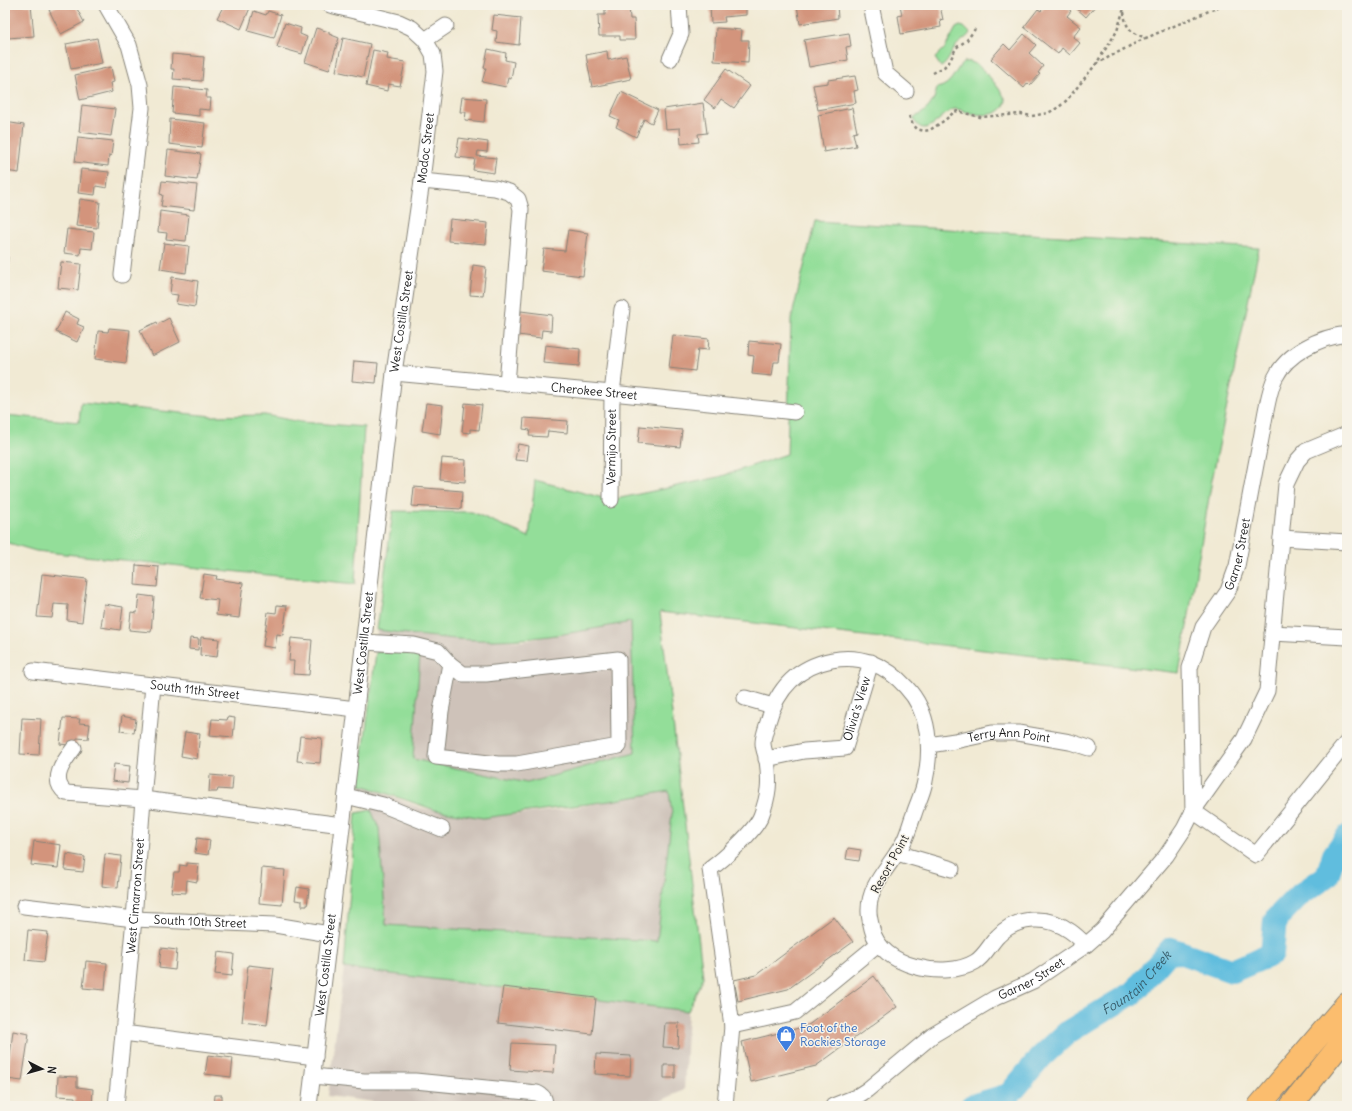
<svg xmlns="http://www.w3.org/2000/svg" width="1352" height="1111" viewBox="0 0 1352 1111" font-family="Delius,sans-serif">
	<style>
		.industrial { fill: #cec2b9 }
		.green { fill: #93de99; stroke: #587d5a }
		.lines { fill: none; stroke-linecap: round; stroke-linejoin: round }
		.river { stroke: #60bdde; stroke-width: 24 }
		.building { fill: #d3947b }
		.minor-casing { stroke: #868378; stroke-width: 17 }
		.highway-casing { stroke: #868378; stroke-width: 24 }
		.path { stroke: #868378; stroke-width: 2.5; stroke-dasharray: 3 3; stroke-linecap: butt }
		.minor { stroke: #fff; stroke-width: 15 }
		.highway { stroke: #fbbd6e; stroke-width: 22 }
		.labels { text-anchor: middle; stroke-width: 3; stroke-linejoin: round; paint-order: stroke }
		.street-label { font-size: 12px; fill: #1c1c1c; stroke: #f7f3e8 }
		.shop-label { font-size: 12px; fill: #366cbe; stroke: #f7f3e8; text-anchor: start }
		.water-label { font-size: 13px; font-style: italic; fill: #375c6a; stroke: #f7f3e8 }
	</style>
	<rect width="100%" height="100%" fill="#f7f3e8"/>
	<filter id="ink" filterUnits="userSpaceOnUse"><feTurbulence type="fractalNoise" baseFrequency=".025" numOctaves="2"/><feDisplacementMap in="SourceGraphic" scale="8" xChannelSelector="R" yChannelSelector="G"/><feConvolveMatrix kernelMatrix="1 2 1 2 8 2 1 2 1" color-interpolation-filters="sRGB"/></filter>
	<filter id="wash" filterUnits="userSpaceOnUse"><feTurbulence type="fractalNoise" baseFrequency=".012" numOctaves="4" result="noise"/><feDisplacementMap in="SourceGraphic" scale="16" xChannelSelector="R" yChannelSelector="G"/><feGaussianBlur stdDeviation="0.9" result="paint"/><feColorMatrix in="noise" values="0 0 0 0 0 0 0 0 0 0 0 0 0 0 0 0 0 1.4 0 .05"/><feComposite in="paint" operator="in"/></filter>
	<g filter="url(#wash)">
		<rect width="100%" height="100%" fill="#f1ead4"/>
		<path class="industrial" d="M631 622 635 753 527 783 498 781 413 759 420 653 376 652 377 630 435 638 523 641Z
			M359 784 421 808 483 818 560 810 669 791 672 814 657 941 385 925 379 828Z
			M344 968 688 1011 684 1090 654 1104 560 1102 553 1106H404L328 1096Z"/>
		<path class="green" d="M960 26 964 27 970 33C966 39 960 41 956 46 950 54 949 62 941 67L935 58 945 48 956 28Z
			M964 62C965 62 969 61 971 62 982 65 1001 90 1006 100 1003 117 983 116 970 113 966 112 960 109 955 109 942 111 925 144 913 118 927 112 934 103 937 88 953 85 954 70 964 62Z
			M815 221 1259 248 1212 480 1179 673 660 612 703 977 688 1011 344 968 356 813 371 810 379 828 386 925 657 941 672 814 669 791 610 801 483 818 435 810 359 784 376 652 420 653 413 759 527 783 635 753 631 622C586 630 541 640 495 640 456 641 417 635 377 630L393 511 472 512 529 537 535 480 611 500 719 477 787 454 791 320Z
			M81 403 212 416 265 415 301 422 364 427 355 584 36 551 5 542V415L79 422Z"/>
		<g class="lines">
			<path class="river" id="s1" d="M972 1106 1009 1095 1041 1057 1068 1032 1134 992 1171 949 1232 971 1272 954 1275 920 1297 897 1327 876 1334 855 1347 837"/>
		</g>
		<g id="blocks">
			<path class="building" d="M5 5H31L34 36 8 38Z
				M58 5H75L84 22 61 34 49 10Z
				M224 5H243L250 8 241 29 217 18Z
				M605 5H629L630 19H634L635 40H620V36H599L598 15H605Z
				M710 5H746V15L724 17 725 22 711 23Z
				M797 5H837L838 18 800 24Z
				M900 5H940L943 20 940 19 941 27 901 34 898 16 902 15Z
				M1046 5H1064L1071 11 1067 16 1081 27 1073 37 1080 43 1070 55 1062 48 1058 54 1024 27 1038 9 1041 11Z
				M1073 5H1096L1086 17Z
				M254 11 266 15 268 11 281 15 274 38 248 31Z
				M494 15 521 18 519 45 496 42 497 31 492 30Z
				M285 23 301 28 300 34 307 37 302 54 277 47Z
				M316 28 329 32V34L339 38 329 70 305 62Z
				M716 28 742 30 741 40H749L748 63 714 61Z
				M849 33 851 46 846 47 848 60 809 67 804 40Z
				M1024 34 1036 45 1029 53 1043 66 1038 73 1040 74 1030 85 1028 83 1024 88 991 59 1004 44 1010 50Z
				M97 38 102 63 71 69 66 44Z
				M343 38 370 44 363 77 336 71Z
				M488 49 506 53 505 60 514 62 511 79 508 78 506 87 482 82 486 68H484Z
				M373 50 388 53 387 59 405 62 400 86 388 84 387 91 366 86Z
				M607 51 608 60 626 56 631 79 592 87 586 55Z
				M172 54 204 57 202 81 173 79 174 69H171Z
				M111 67 114 82 110 83 112 92 80 100 75 75Z
				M726 69 750 86 734 108 721 99 715 108 704 100Z
				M855 76 858 90 854 91 856 103 818 110 813 85 828 83V80Z
				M174 87 207 90 206 98H211L210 110 199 109V116L172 113Z
				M621 92 658 110 652 123 644 119 636 137 616 127 619 120 610 116Z
				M462 97 486 99 484 122 465 120 466 112H460Z
				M703 103 707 133 698 134 699 142 681 144 680 128 666 129 664 109Z
				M82 105 115 109 111 136 79 132Z
				M852 108 857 132 853 133 856 146 824 152 818 115Z
				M170 119 205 123 202 148 169 144Z
				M5 122 24 125 19 173 5 171Z
				M78 137 113 141 111 156 109 155 108 166 75 162Z
				M459 138 488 142 487 152 478 151 477 156 496 158 494 173 473 170 475 159 456 157Z
				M168 150 201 154 197 180 165 176Z
				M81 169 109 172 107 188 96 186 95 195 78 193Z
				M162 181 197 185 194 210 161 206 163 195 160 194Z
				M80 199 100 202 97 228 76 226Z
				M160 211 189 215 186 241 166 239 167 233 158 232Z
				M450 219 488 223 486 244 448 241Z
				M67 229 94 232 92 249 81 248 80 255 64 253Z
				M568 230 588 233 583 276 541 271 544 249 565 251Z
				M164 243 189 246 186 273 160 269Z
				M5 257H8L6 282H5Z
				M61 262 81 264 78 290 58 288Z
				M473 265 486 267 483 296 470 295Z
				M172 277 198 281 195 307 176 304 178 295 170 294Z
				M521 311 552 315 551 331 542 330 541 338 518 335Z
				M65 312 79 319 77 324 84 327 77 342 56 332Z
				M169 318 180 342 152 356 140 330 157 322 158 324Z
				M109 328 130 330 126 363 95 359 98 331 108 332Z
				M673 335 709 339 708 350 698 349 695 371 669 368Z
				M749 341 781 344 779 362H774L772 376 752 374 754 356 748 355Z
				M545 345 580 349 579 366 543 363Z
				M354 361 378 363 376 383 352 381Z
				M426 403 443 405 440 434 422 431Z
				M465 403 482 405 479 430 470 429V433L462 432Z
				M524 418 568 421 567 433 548 431 547 437 529 436 530 430 523 429Z
				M640 426 682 430 680 447 638 443Z
				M518 444 529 446 527 461 515 460Z
				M442 458 466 460 465 482 440 480Z
				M414 487 462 491 461 509 412 506Z
				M136 565 159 567 157 587 135 585Z
				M42 574 87 579 82 622 67 620 68 605 54 604 52 618 37 617Z
				M204 574 217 576 216 579 243 583 239 618 216 615 218 600 200 598Z
				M139 595 154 597 151 632 129 630 131 612 137 613Z
				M104 604 123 607 120 630 101 627Z
				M277 605 287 606 283 635 277 634 275 648 263 646 268 612 276 613Z
				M201 637 219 639 217 657 200 655Z
				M190 638 199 639 198 650 189 649Z
				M291 638 312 640 309 675 293 674 294 661H289Z
				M122 716 136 719 134 733 120 731Z
				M228 717 235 718 233 737 210 735 212 719 227 720Z
				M22 718 41 719 39 755 20 754Z
				M63 718 80 719 79 723 90 724 88 739 77 738 76 746 60 744Z
				M185 732 200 734 197 759 181 756Z
				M300 736 322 738 320 763 297 761Z
				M114 764 130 766 128 783 112 781Z
				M210 775 233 777 232 790 218 789 217 792H209Z
				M197 838 210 840 208 855 195 853Z
				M34 841 61 845 58 868 31 865Z
				M848 848 861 850 859 861 846 859Z
				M67 854 85 857 83 872 65 870Z
				M105 854 121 856 118 888 102 886Z
				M187 863 199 864 197 882 187 880 186 893 171 892 174 872H179L180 865 187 866Z
				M262 868 285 870 282 905 259 903Z
				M297 887 309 889 307 906H302V901L295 900Z
				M834 917 853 942 788 989 738 1001 734 980 756 975Z
				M28 930 48 932 44 962 25 960Z
				M161 948 177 950 175 970 159 968Z
				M218 952 234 954 232 976 215 974Z
				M86 961 107 963 105 990 83 988Z
				M248 965 274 968 267 1025 242 1022Z
				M874 976 897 1007 816 1066 751 1082 742 1042 807 1026Z
				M503 987 596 998 592 1034 498 1023Z
				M665 1023H679L678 1048 663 1047Z
				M13 1031 29 1034 22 1081 7 1079Z
				M512 1043 555 1045 553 1073 510 1070Z
				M596 1054 631 1056 630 1076 595 1074Z
				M208 1055 233 1058 231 1077 205 1074Z
				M664 1065H675V1078H664Z
				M58 1076 77 1077V1087L93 1089 92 1106H74L75 1097 57 1096Z
				M215 1095H222V1106H214Z"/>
		</g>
	</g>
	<g filter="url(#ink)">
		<use href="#blocks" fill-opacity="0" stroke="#868378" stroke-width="1"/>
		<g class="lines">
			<defs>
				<g id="minor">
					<path d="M106 5 129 45 140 85 142 108 122 275"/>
					<path d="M871 5 885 73 906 91"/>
					<path d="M425 40 446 26"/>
					<path d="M670 59 681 34 679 5"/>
					<path d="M422 181 495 188 509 192 518 199 521 209 507 384"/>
					<path id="s2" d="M394 373 612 393 795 412"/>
					<path id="s3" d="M611 500 612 393 622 309"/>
					<path d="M1281 538 1347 542"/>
					<path d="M1272 633 1347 637"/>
					<path d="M364 642 414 645 438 651 450 664 463 674H486L618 659 619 746 517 764H498L436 757 441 711 450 664"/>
					<path id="s4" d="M33 671 356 709"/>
					<path d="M745 698 773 706"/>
					<path id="s5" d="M929 745 955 741 992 733H1018L1070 742 1089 748"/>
					<path d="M74 748C64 761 49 780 66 793L143 799 342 825"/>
					<path id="s6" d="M766 759 804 751 845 748 871 662"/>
					<path d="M346 796 383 805 442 829"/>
					<path id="s7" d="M1193 811 1190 668 1203 627 1228 591 1237 566C1245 525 1252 484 1260 444 1264 425 1267 395 1275 378 1287 353 1320 337 1347 334"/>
					<path d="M1193 811 1256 855 1347 742"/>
					<path d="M897 853 952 869"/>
					<path id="s8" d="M24 906 134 919 275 925 329 934"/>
					<path d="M732 1026 795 1012 878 944"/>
					<path d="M123 1033 315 1057"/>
					<path d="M313 1076 364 1081H415L537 1093C544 1096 545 1099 545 1106"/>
					<path id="s9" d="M116 1106 134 919 143 799 153 685"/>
					<path id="s10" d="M309 1106 356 709 394 373 422 181 435 71 433 54 425 40 412 28 399 22 330 5"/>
					<path d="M725 1106 732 1026 710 869C724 859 755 831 761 816 769 795 770 782 767 760 766 755 763 749 763 743 763 736 766 729 768 722 777 688 798 667 832 660 861 654 887 666 906 687 930 712 932 749 925 781 923 793 917 804 914 814 910 824 908 834 903 843 891 866 868 884 869 912 869 917 871 924 872 929 880 967 945 980 975 962 985 956 990 944 998 936 1017 916 1048 915 1070 931 1076 935 1081 940 1086 945"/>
					<path id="s11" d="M833 1106 856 1097 867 1090 933 1035 995 998 1033 981 1086 945 1102 931 1166 856 1184 829 1193 811 1244 739 1267 691 1286 484 1297 461 1306 451 1347 434"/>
				</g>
				<path id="highway" d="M1259 1106 1347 1003
					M1291 1106 1347 1036"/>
			</defs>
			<use href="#minor" class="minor-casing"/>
			<use href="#highway" class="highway-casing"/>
			<path class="path" d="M1124 12C1126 29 1130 32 1146 38L1223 5
				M1096 64 1145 38
				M933 73 944 67 950 61 956 48 967 40 975 29
				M909 116 912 123 917 129 924 131 930 130 945 120 953 113 957 111 980 117 1021 114 1032 116 1048 113 1059 107 1067 100 1096 64 1117 31 1125 5
				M1345 1106 1347 1104"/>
			<use href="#minor" class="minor"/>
			<use href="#highway" class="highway"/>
		</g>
	</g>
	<defs>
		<symbol id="shop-pin" viewBox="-11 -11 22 30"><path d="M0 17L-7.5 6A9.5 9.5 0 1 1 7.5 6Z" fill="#3f7fe0" stroke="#f7f3e8"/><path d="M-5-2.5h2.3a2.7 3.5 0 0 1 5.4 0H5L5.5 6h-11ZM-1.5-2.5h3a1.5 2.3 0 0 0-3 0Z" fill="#fff"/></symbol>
	</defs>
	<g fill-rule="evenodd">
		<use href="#shop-pin" x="775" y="1024" width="22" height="30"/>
	</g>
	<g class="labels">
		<g class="street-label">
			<text dy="4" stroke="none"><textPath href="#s10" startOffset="965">Modoc Street</textPath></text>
			<text dy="4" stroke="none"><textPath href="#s10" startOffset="790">West Costilla Street</textPath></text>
			<text dy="4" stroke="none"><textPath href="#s2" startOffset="201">Cherokee Street</textPath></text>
			<text dy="4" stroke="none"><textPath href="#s3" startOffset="53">Vermijo Street</textPath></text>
			<text dy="4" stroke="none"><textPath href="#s7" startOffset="268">Garner Street</textPath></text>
			<text dy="4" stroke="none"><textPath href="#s10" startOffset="466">West Costilla Street</textPath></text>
			<text dy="4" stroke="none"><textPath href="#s4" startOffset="163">South 11th Street</textPath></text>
			<text dy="4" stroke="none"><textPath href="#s6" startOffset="121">Olivia's View</textPath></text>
			<text dy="4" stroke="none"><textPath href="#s5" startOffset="81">Terry Ann Point</textPath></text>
			<text transform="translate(890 864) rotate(-61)" y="4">Resort Point</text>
			<text dy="4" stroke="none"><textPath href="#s9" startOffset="211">West Cimarron Street</textPath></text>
			<text dy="4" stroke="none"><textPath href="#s8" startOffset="177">South 10th Street</textPath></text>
			<text dy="4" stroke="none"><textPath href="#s10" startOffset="142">West Costilla Street</textPath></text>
			<text dy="4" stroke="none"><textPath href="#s11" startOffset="237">Garner Street</textPath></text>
		</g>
		<g class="shop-label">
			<text x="800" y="1032">Foot of the<tspan x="800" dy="14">Rockies Storage</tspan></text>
		</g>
		<g class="water-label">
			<text dy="5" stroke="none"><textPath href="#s1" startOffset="210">Fountain Creek</textPath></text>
		</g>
	</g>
	<rect width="1352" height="1111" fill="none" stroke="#f7f3e8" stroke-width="20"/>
	<g transform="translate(42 1069) rotate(96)" stroke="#f7f3e8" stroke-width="3" paint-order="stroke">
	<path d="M0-3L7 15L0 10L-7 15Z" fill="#1c1c1c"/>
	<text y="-6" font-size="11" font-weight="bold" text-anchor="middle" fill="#1c1c1c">N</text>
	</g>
</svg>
